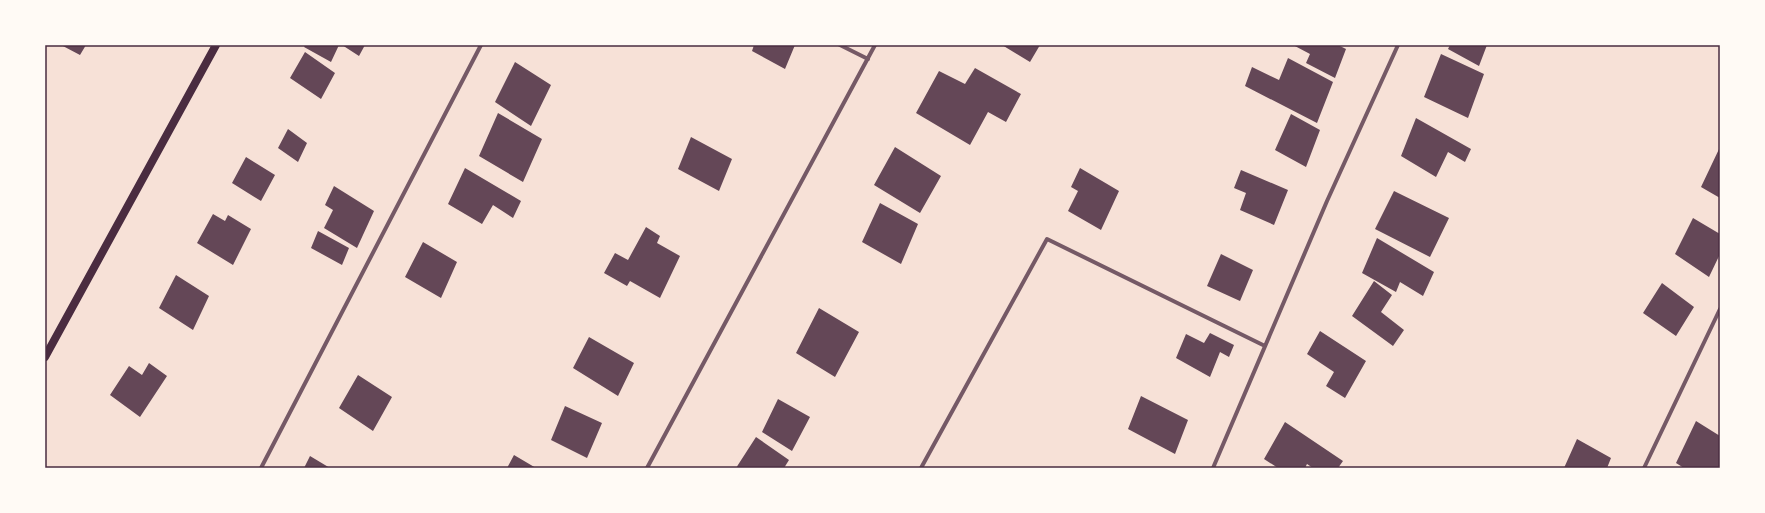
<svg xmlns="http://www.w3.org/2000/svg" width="1765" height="513" viewBox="0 0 1765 513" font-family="'Times New Roman',serif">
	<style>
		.building { fill: #644757 }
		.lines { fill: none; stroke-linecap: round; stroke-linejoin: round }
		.minor { stroke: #755966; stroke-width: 4 }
		.secondary { stroke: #4a2c40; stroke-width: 8 }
		.neatline { fill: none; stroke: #4a2c40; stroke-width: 1.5 }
	</style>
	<rect width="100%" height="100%" fill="#f7e1d7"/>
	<path class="building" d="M61 45H86L80 55Z
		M305 45H339L331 62 304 47Z
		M342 45H365L359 56Z
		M754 45H795L785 69 752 51Z
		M1002 45H1040L1030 62Z
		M1293 45H1338L1346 49 1335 78 1306 63 1310 54Z
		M1450 45H1487L1479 66 1448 49Z
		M305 52 335 73 321 99 290 78Z
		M1441 54 1484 74 1468 118 1424 97Z
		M1288 58 1333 82 1317 123 1245 86 1252 67 1279 80Z
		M515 62 551 85 531 126 495 102Z
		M975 68 1021 94 1006 122 988 112 970 145 916 113 939 71 965 84Z
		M498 113 542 139 523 182 479 156Z
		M1291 114 1320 130 1306 167 1275 150Z
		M1416 118 1471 149 1465 162 1448 152 1436 177 1401 156Z
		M288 129 307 143 298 162 278 148Z
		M691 137 732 159 719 191 678 169Z
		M895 147 941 176 920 213 874 185Z
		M1720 147V198L1701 187Z
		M246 157 275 175 261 201 232 183Z
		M465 168 521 201 513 218 493 205 482 224 448 204Z
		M1080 168 1119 191 1101 230 1068 211 1078 191 1071 187Z
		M1241 170 1288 190 1274 225 1240 210 1246 193 1234 188Z
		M334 186 374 211 357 248 324 228 333 210 325 205Z
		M1394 191 1449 218 1430 257 1375 229Z
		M880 203 918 224 901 264 862 242Z
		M213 214 225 221 228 215 251 229 233 265 197 243Z
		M1693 218 1720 234V254L1709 277 1675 254Z
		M646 227 660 236 657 243 680 256 660 298 630 281 627 286 604 273 615 253 628 260Z
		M318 231 349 248 342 265 311 248Z
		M1377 238 1434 272 1423 296 1400 282 1396 292 1362 273Z
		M423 242 457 262 441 298 405 277Z
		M1221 254 1253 270 1240 301 1207 286Z
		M176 275 209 296 193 330 159 308Z
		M1374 281 1392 295 1381 312 1404 330 1393 346 1352 316Z
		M1662 283 1694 307 1676 336 1643 313Z
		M819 308 859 332 835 377 796 353Z
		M1320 331 1366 361 1345 398 1326 386 1334 372 1307 354Z
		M1210 333 1234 345 1229 357 1220 352 1210 377 1176 358 1186 334 1204 343Z
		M589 337 634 363 618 396 573 368Z
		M149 363 167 376 140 417 110 395 129 366 142 375Z
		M358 375 392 397 373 431 339 408Z
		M1141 396 1188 420 1175 454 1128 429Z
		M778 399 810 417 792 451 762 432Z
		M565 406 602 423 587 458 551 440Z
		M1696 421 1720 436V468H1684L1676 463Z
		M1285 422 1343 461 1338 468H1313L1307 464 1305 468H1278L1264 459Z
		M756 437 789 460 784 468H736Z
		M1577 439 1611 458 1607 468H1564Z
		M514 455 536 468H507Z
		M310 456 330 468H304Z"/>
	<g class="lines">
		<path class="minor" d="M840 45 868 59
			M261 468 481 45
			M647 468 875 45
			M921 468 1047 239 1265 346
			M1213 468 1327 201 1398 45
			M1644 468 1720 309"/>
		<path class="secondary" d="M45 357 216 45"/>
	</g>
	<rect width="1765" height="513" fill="none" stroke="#fffaf5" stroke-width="92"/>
	<rect x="46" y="46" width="1673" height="421" class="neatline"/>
</svg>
